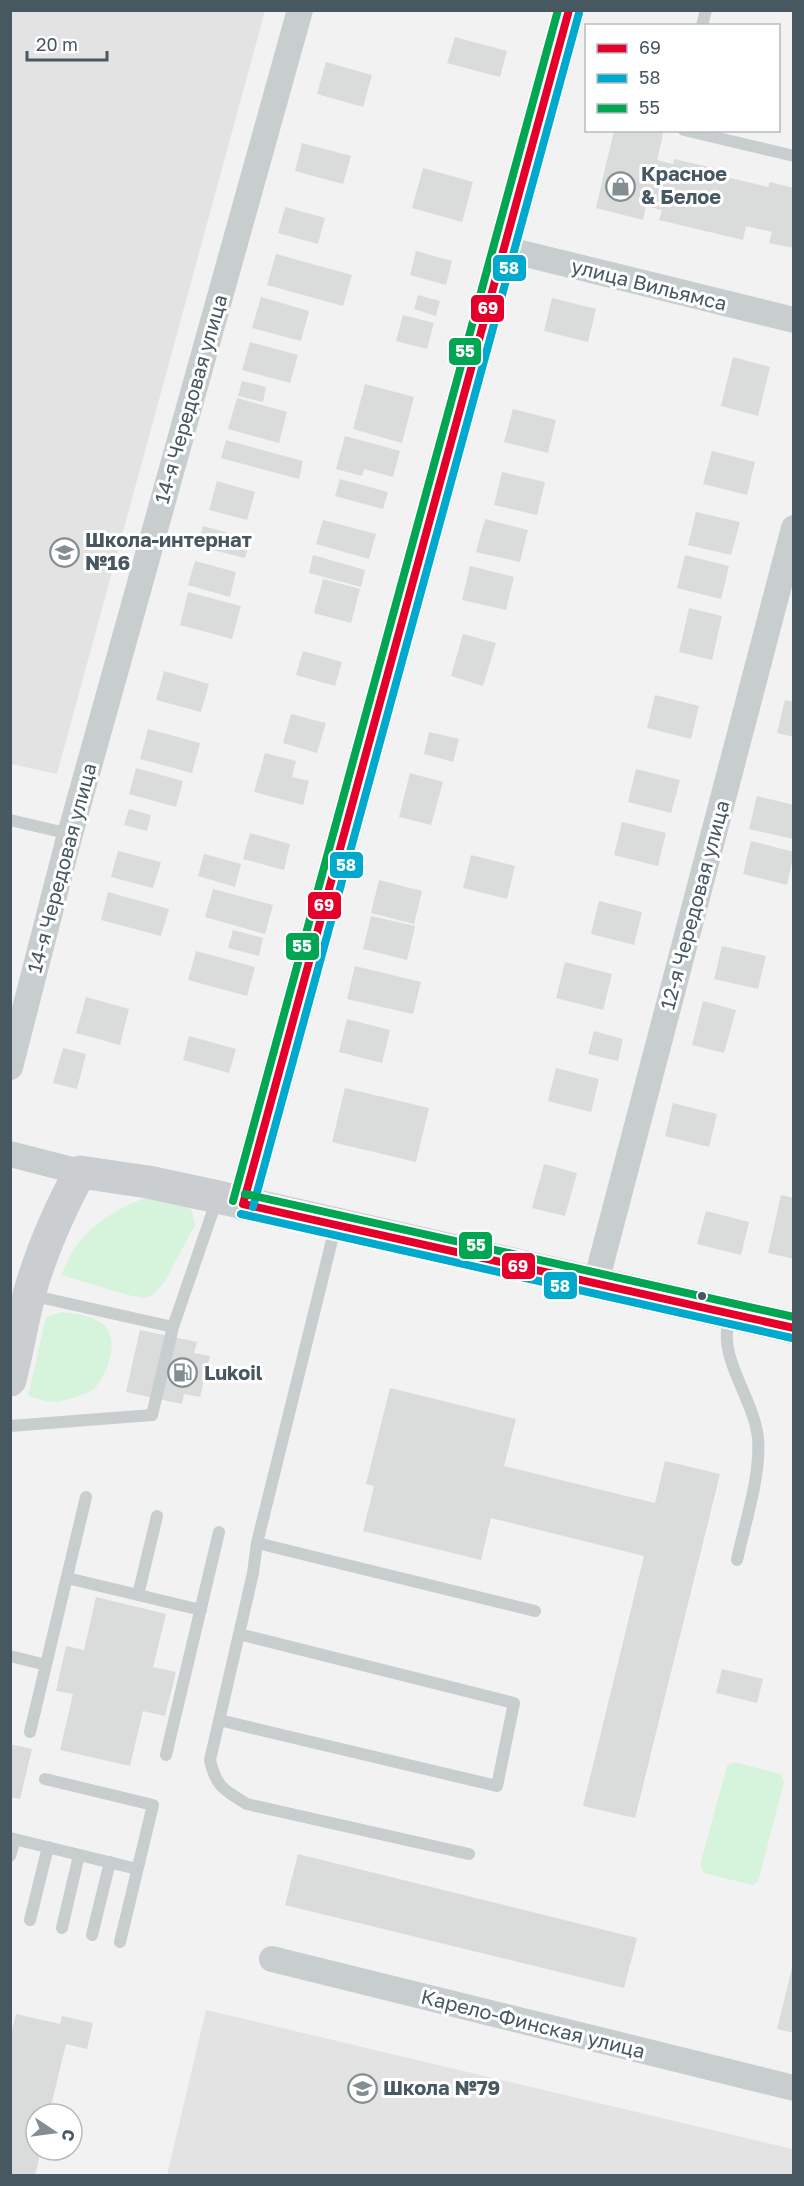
<svg xmlns="http://www.w3.org/2000/svg" width="804" height="2186" viewBox="0 0 804 2186" font-family="'Golos Text',sans-serif">
	<style>
		.education { fill: #e4e3e4 }
		.green { fill: #d6f3dc }
		.building { fill: #dadbdb }
		.lines { fill: none; stroke-linecap: round; stroke-linejoin: round }
		.service { stroke: #c8cdce; stroke-width: 12 }
		.minor { stroke: #c8cdce; stroke-width: 26 }
		.secondary { stroke: #caced1; stroke-width: 33 }
		.bus-1-casing { stroke: #fff; stroke-width: 12 }
		.bus-2-casing { stroke: #fff; stroke-width: 12 }
		.bus-3-casing { stroke: #fff; stroke-width: 12 }
		.bus-1 { stroke: #e4002b; stroke-width: 8 }
		.bus-2 { stroke: #00a9ce; stroke-width: 8 }
		.bus-3 { stroke: #00a651; stroke-width: 8 }
		.bus-dot { fill: #475860; stroke: #fff; stroke-width: 2 }
		.labels { text-anchor: middle; stroke-width: 6; stroke-linejoin: round; paint-order: stroke }
		.poi-label { font-size: 20px; font-weight: bold; fill: #475860; stroke: #fff; text-anchor: start }
		.street-label { font-size: 20px; fill: #475860; stroke: #fff }
		.line-badge { stroke: #fff; stroke-width: 2 }
		.badge-label { font-size: 16px; text-anchor: middle; font-weight: bold; fill: #fff }
	</style>
	<rect width="100%" height="100%" fill="#f3f2f2"/>
	<path class="education" d="M11 10 265 11 57 774 11 764Z
		M206 2010 793 2149V2175H167Z"/>
	<path class="green" d="M151 1196 185 1203 192 1211 195 1225 165 1281 153 1295 143 1298 128 1295 61 1275C66 1265 70 1254 77 1245 94 1222 125 1204 151 1196Z
		M62 1312C74 1314 91 1315 101 1323 122 1337 108 1374 94 1389 90 1393 61 1402 55 1402 47 1402 36 1398 28 1396L46 1317Z
		M734 1762 781 1774 784 1782 758 1882 752 1885 704 1873 700 1865 727 1766Z"/>
	<path class="building" d="M455 37 507 51 500 77 447 63Z
		M326 62 372 75 363 107 317 94Z
		M614 130H664L657 160 673 164 674 159 727 171 726 177 768 187 770 182 794 188V248L769 243 772 232 746 226 743 240 659 220 662 210 646 206 643 220 596 208Z
		M302 143 351 156 343 184 295 171Z
		M423 168 473 182 462 222 412 208Z
		M285 207 325 218 318 244 278 233Z
		M416 251 452 261 446 285 410 275Z
		M276 254 352 275 343 306 267 285Z
		M418 295 440 301 436 316 414 309Z
		M261 297 309 311 301 341 252 328Z
		M552 298 596 309 588 342 544 331Z
		M403 315 434 323 427 349 396 341Z
		M250 342 298 355 290 383 242 370Z
		M733 357 770 367 758 416 721 406Z
		M242 381 266 387 263 402 238 396Z
		M365 384 414 397 402 443 353 429Z
		M237 398 287 412 279 443 228 429Z
		M513 409 556 420 548 453 504 442Z
		M345 436 400 451 393 477 364 469 362 476 336 469Z
		M226 440 303 461 299 479 221 458Z
		M712 451 755 462 747 495 703 484Z
		M502 472 545 482 537 515 494 505Z
		M340 479 388 492 383 509 335 496Z
		M217 481 255 492 247 520 209 510Z
		M696 512 740 522 731 555 688 545Z
		M485 519 528 530 520 562 476 552Z
		M323 520 376 534 369 559 316 544Z
		M203 526 250 539 245 558 197 546Z
		M313 555 365 570 361 587 309 573Z
		M685 555 729 566 721 599 677 588Z
		M195 561 236 572 230 597 188 585Z
		M470 566 514 577 506 610 462 600Z
		M323 579 360 589 351 623 314 613Z
		M188 592 241 606 232 639 180 625Z
		M689 608 722 616 712 660 679 652Z
		M463 634 496 643 483 686 451 676Z
		M303 651 342 662 335 686 296 675Z
		M164 671 209 684 201 712 156 700Z
		M655 695 699 706 691 739 647 728Z
		M785 700 794 702V737L777 733Z
		M291 714 326 723 317 753 283 743Z
		M148 729 200 743 192 773 140 759Z
		M429 732 459 739 453 762 424 754Z
		M265 753 296 761 292 777 309 781 303 805 254 792Z
		M136 768 183 781 176 807 129 794Z
		M636 769 680 780 671 813 628 802Z
		M410 773 443 782 431 825 399 817Z
		M757 796 794 805 793 839 749 829Z
		M129 809 151 815 147 831 124 825Z
		M622 822 666 833 658 866 614 855Z
		M250 833 290 844 284 870 243 859Z
		M751 841 794 852 787 885 743 874Z
		M118 851 161 862 153 888 111 877Z
		M204 854 241 864 235 887 198 876Z
		M471 855 515 866 507 899 463 888Z
		M379 880 422 891 414 924 371 913Z
		M213 889 273 905 265 934 205 917Z
		M108 892 169 909 161 936 101 920Z
		M599 901 642 912 634 945 591 934Z
		M371 916 415 926 407 960 363 949Z
		M233 930 263 938 259 956 228 948Z
		M722 946 766 956 758 989 714 979Z
		M196 951 255 967 247 996 188 980Z
		M565 962 612 974 603 1010 556 998Z
		M355 966 421 982 413 1014 347 999Z
		M86 997 129 1009 120 1045 76 1033Z
		M703 1001 736 1010 724 1053 692 1045Z
		M347 1019 390 1030 382 1063 339 1052Z
		M594 1031 623 1039 618 1061 588 1054Z
		M189 1036 236 1049 229 1073 183 1060Z
		M63 1048 86 1054 77 1089 53 1083Z
		M556 1068 599 1079 591 1112 548 1101Z
		M345 1088 429 1108 416 1162 332 1142Z
		M673 1103 717 1114 709 1147 665 1136Z
		M544 1164 577 1173 565 1216 532 1208Z
		M781 1195 794 1198V1259L768 1253Z
		M706 1211 749 1222 741 1255 697 1244Z
		M140 1330 197 1342 194 1353 210 1356 200 1397 184 1394 182 1404 126 1392Z
		M390 1388 516 1419 504 1466 655 1503 665 1461 720 1474 635 1818 583 1806 644 1556 491 1518 481 1560 363 1531 374 1486 366 1484Z
		M96 1597 166 1614 153 1667 176 1672 165 1716 143 1711 130 1766 60 1750 73 1694 56 1691 66 1646 84 1650Z
		M722 1669 763 1679 757 1703 716 1693Z
		M10 1744 32 1749 20 1799 10 1797Z
		M298 1854 637 1938 624 1988 285 1905Z
		M793 1964H794V2033L777 2029Z
		M16 2014 60 2024 62 2016 93 2023 87 2049 66 2044 49 2114H36V2150H41L35 2176H10V2038Z"/>
	<g class="lines">
		<path class="service" d="M702 26 706 10
			M684 130 794 156
			M10 820 70 834
			M336 1224 257 1543 535 1611
			M30 1295 173 1327
			M730 1314C729 1320 727 1327 727 1332 724 1364 754 1402 758 1438 761 1476 745 1522 737 1560
			M10 1426 152 1415 173 1327 217 1199
			M67 1578 201 1610
			M138 1595 157 1516
			M239 1634 210 1760C216 1787 224 1790 247 1804L469 1854
			M10 1656 46 1665
			M219 1720 497 1786 514 1703 239 1634 253 1573 257 1543
			M30 1732 86 1497
			M166 1755 219 1532
			M45 1779 153 1805 120 1942
			M10 1838 137 1869
			M10 1856 15 1839
			M30 1920 48 1847
			M62 1928 79 1855
			M92 1935 110 1862"/>
		<path class="minor" d="M505 249 794 320
			M10 1067 70 834 300 10
			M10 1154 80 1172
			M596 1282 794 528
			M272 1959 794 2088"/>
		<path class="secondary" d="M243 1204 569 10
			M10 1380C17 1352 22 1323 29 1295 41 1251 59 1211 80 1172L148 1182 218 1197 794 1328"/>
		<defs>
			<path id="bus-1" d="M243 1204 569 10
				M243 1204 794 1328"/>
			<path id="bus-2" d="M253 1207 579 13
				M241 1214 792 1338"/>
			<path id="bus-3" d="M245 1194 794 1317
				M233 1201 558 10"/>
		</defs>
		<use href="#bus-1" class="bus-1-casing"/>
		<use href="#bus-2" class="bus-2-casing"/>
		<use href="#bus-3" class="bus-3-casing"/>
		<use href="#bus-1" class="bus-1"/>
		<use href="#bus-2" class="bus-2"/>
		<use href="#bus-3" class="bus-3"/>
	</g>
	<defs>
		<symbol id="shop-ring" viewBox="-11 -11 22 22"><circle r="9.5" fill="#fff" stroke="#838e93" stroke-width="1.5"/><path d="M-5-2.5h2.3a2.7 3.5 0 0 1 5.4 0H5L5.5 6h-11ZM-1.5-2.5h3a1.5 2.3 0 0 0-3 0Z" fill="#838e93"/></symbol>
		<symbol id="school-ring" viewBox="-11 -11 22 22"><circle r="9.5" fill="#fff" stroke="#838e93" stroke-width="1.5"/><path d="M0-5L7-2L0 1L-7-2ZM-4 1L0 2.5L4 1V4Q0 6-4 4Z" fill="#838e93"/></symbol>
		<symbol id="fuel-ring" viewBox="-11 -11 22 22"><circle r="9.5" fill="#fff" stroke="#838e93" stroke-width="1.5"/><path d="M-5.5-6h7V0h2V4h1.3V-2.5L3-4.5l.8-.8L6-3V5H2.5V1h-1V6h-7ZM-4.2-4.7v3.2H.2V-4.7Z" fill="#838e93"/></symbol>
	</defs>
	<g fill-rule="evenodd">
		<use href="#shop-ring" x="604" y="170" width="33" height="33"/>
		<use href="#school-ring" x="48" y="536" width="33" height="33"/>
		<use href="#fuel-ring" x="166" y="1356" width="33" height="33"/>
		<use href="#school-ring" x="346" y="2072" width="33" height="33"/>
	</g>
	<circle class="bus-dot" cx="702" cy="1296" r="5"/>
	<g class="labels">
		<g class="poi-label">
			<text x="641" y="181">Красное<tspan x="641" dy="23">&amp; Белое</tspan></text>
			<text x="85" y="547">Школа-интернат<tspan x="85" dy="23">№16</tspan></text>
			<text x="204" y="1380">Lukoil</text>
			<text x="383" y="2095">Школа №79</text>
		</g>
		<g class="street-label">
			<text transform="translate(649 285) rotate(14)" y="7">улица Вильямса</text>
			<text transform="translate(191 399) rotate(-74)" y="7">14-я Чередовая улица</text>
			<text transform="translate(62 868) rotate(-75)" y="7">14-я Чередовая улица</text>
			<text transform="translate(695 905) rotate(-75)" y="7">12-я Чередовая улица</text>
			<text transform="translate(533 2024) rotate(14)" y="7">Карело-Финская улица</text>
		</g>
	</g>
	<g class="line-badge">
		<rect x="492" y="254" width="35" height="28" rx="6" fill="#00a9ce"/>
		<rect x="470" y="294" width="35" height="29" rx="6" fill="#e4002b"/>
		<rect x="448" y="337" width="34" height="29" rx="6" fill="#00a651"/>
		<rect x="329" y="851" width="35" height="28" rx="6" fill="#00a9ce"/>
		<rect x="307" y="891" width="35" height="29" rx="6" fill="#e4002b"/>
		<rect x="285" y="932" width="35" height="29" rx="6" fill="#00a651"/>
		<rect x="458" y="1231" width="35" height="29" rx="6" fill="#00a651"/>
		<rect x="501" y="1252" width="35" height="28" rx="6" fill="#e4002b"/>
		<rect x="543" y="1271" width="35" height="29" rx="6" fill="#00a9ce"/>
	</g>
	<g class="badge-label">
		<text x="509" y="274">58</text>
		<text x="488" y="314">69</text>
		<text x="465" y="357">55</text>
		<text x="346" y="871">58</text>
		<text x="324" y="911">69</text>
		<text x="302" y="952">55</text>
		<text x="476" y="1251">55</text>
		<text x="518" y="1272">69</text>
		<text x="560" y="1292">58</text>
	</g>
	<rect width="804" height="2186" fill="none" stroke="#475860" stroke-width="24"/>
	<rect x="585" y="24" width="195" height="108" fill="#ffffff" stroke="#b5bcbf" stroke-width="1.5"/>
	<rect x="597" y="44" width="30" height="9" fill="#e4002b" stroke="#b5bcbf" stroke-width="1.5"/>
	<text x="639" y="54" font-size="18" fill="#475860">69</text>
	<rect x="597" y="74" width="30" height="9" fill="#00a9ce" stroke="#b5bcbf" stroke-width="1.5"/>
	<text x="639" y="84" font-size="18" fill="#475860">58</text>
	<rect x="597" y="104" width="30" height="9" fill="#00a651" stroke="#b5bcbf" stroke-width="1.5"/>
	<text x="639" y="114" font-size="18" fill="#475860">55</text>
	<g transform="translate(54 2132) rotate(103)"><circle r="28" fill="#ffffff" stroke="#b5bcbf" stroke-width="1.5"/>
	<path d="M0-4.5L10 22L0 15L-10 22Z" fill="#838e93"/>
	<text y="-9" font-size="16" font-weight="bold" text-anchor="middle" fill="#475860">С</text>
	</g>
	<path d="M27 51v9h80v-9" fill="none" stroke="#475860" stroke-width="3"/>
	<text x="36" y="51" font-size="18" fill="#475860" stroke="#ffffff" stroke-width="4.5" paint-order="stroke">20 m</text>
</svg>
